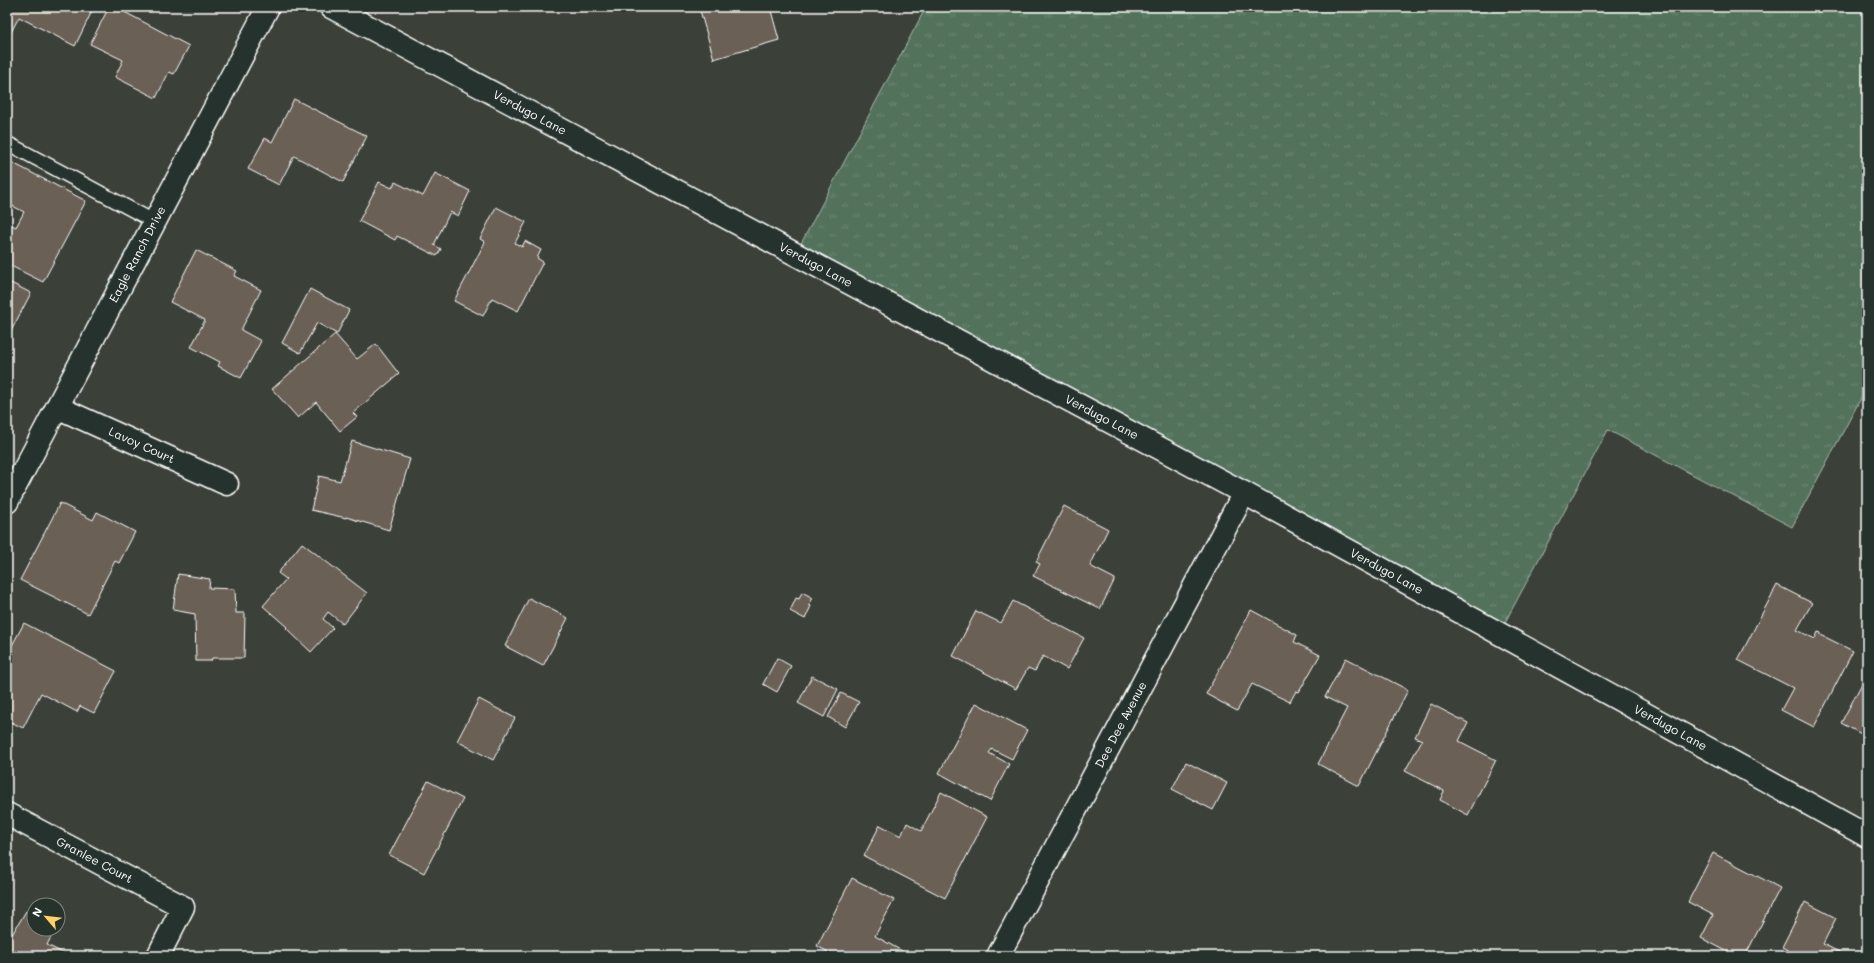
<svg xmlns="http://www.w3.org/2000/svg" width="1874" height="963" viewBox="0 0 1874 963" font-family="Mali,sans-serif">
	<style>
		.grass { fill: url(#grass-tufts); stroke: #a9b8ae }
		.building { fill: #6b6055; stroke: #fff }
		.lines { fill: none; stroke-linecap: round; stroke-linejoin: round }
		.lane-casing { stroke: #fff; stroke-width: 16 }
		.street-casing { stroke: #fff; stroke-width: 25 }
		.secondary-casing { stroke: #fff; stroke-width: 25 }
		.lane { stroke: #26332d; stroke-width: 13 }
		.street { stroke: #26332d; stroke-width: 22 }
		.secondary { stroke: #26332d; stroke-width: 22 }
		.labels { text-anchor: middle; stroke-width: 3; stroke-linejoin: round; paint-order: stroke }
		.street-label { font-size: 12px; fill: #fff; stroke: #26332d }
	</style>
	<defs>
		<pattern id="grass-tufts" width="24" height="20" patternUnits="userSpaceOnUse"><rect width="24" height="20" fill="#53725c"/><path d="M3 7l-1-3M5 7V3M7 7l1-3M15 17l-1-3M17 17v-4M19 17l1-3" fill="none" stroke="#6d8774"/></pattern>
	</defs>
	<rect width="100%" height="100%" fill="#3b4039"/>
	<filter id="ink" filterUnits="userSpaceOnUse"><feTurbulence type="fractalNoise" baseFrequency=".025" numOctaves="2"/><feDisplacementMap in="SourceGraphic" scale="8" xChannelSelector="R" yChannelSelector="G"/><feConvolveMatrix kernelMatrix="1 2 1 2 8 2 1 2 1" color-interpolation-filters="sRGB"/></filter>
	<g filter="url(#ink)">
		<path class="grass" d="M926 7H1867V387L1792 527 1608 430 1502 628 796 253Z"/>
		<path class="building" d="M7 7H94L75 46 19 17 7 40Z
			M109 7H115L189 46 174 74 169 72 156 98 115 77 123 60 90 44Z
			M699 7H770L779 40 714 59Z
			M294 99 367 136 343 182 294 156 279 185 248 169 265 138 272 142Z
			M7 160 86 201 43 282 7 264V223L16 227 24 212 7 203Z
			M435 173 470 191 458 216 450 212 434 245 441 249 437 256 397 236 395 240 359 221 379 182 392 188 395 182 423 196Z
			M496 207 526 222 515 243 522 247 525 241 541 250 537 258 543 262 518 311 492 298 483 316 454 301 485 242 480 239Z
			M196 250 237 271 234 276 261 290 241 330 261 341 241 378 218 366 220 362 191 347 205 320 170 302Z
			M7 281 31 293 10 333 7 331Z
			M310 289 349 310 337 334 317 323 300 353 282 343Z
			M335 334 357 359 376 344 399 374 353 413 357 417 340 431 316 402 298 418 272 389Z
			M352 441 410 459 389 530 346 517V518L311 510 319 476 340 481Z
			M60 503 93 520 97 512 135 532 119 563 115 561 88 614 20 580Z
			M1064 506 1108 529 1090 566 1115 579 1100 609 1033 576 1040 564 1036 562Z
			M302 543 367 593 343 624 328 612 323 619 333 628 311 652 286 628 287 627 263 606 286 579 278 573Z
			M178 574 210 579 209 588 235 589 236 613H245L244 658H212L211 661H196L195 614 173 610Z
			M1777 585 1812 603 1797 630 1815 639 1818 632 1821 633V635L1853 651 1814 727 1781 710 1793 688 1738 660Z
			M802 592 813 598 809 605 811 606 805 619 790 611 796 598 799 599Z
			M529 598 568 618 543 666 505 646Z
			M1013 601 1084 638 1067 669 1043 656 1035 671 1028 668 1016 689 953 656 976 611 1001 623Z
			M1251 610 1297 635 1294 642 1320 655 1299 692 1296 691 1290 702 1252 684 1237 711 1206 694Z
			M24 623 116 671 94 713 80 706 77 712 41 693 23 728 7 720V673L9 669 7 667V655Z
			M777 658 791 666 777 692 763 684Z
			M1346 658 1408 690 1359 786 1318 764 1347 708 1325 697Z
			M1867 674V737L1841 723Z
			M812 676 838 689 824 717 798 703Z
			M841 693 859 702 845 727 828 717Z
			M479 699 515 718 493 760 457 741Z
			M976 703 1027 730 1012 759 992 749 989 753 1009 764 990 801 939 773Z
			M1431 704 1468 723 1459 741 1496 760 1468 815 1440 800 1444 791 1405 771 1422 740 1415 737Z
			M1186 762 1227 783 1213 810 1172 789Z
			M428 781 463 799 424 873 389 855Z
			M941 792 987 817 945 898 864 856 880 825 901 836 907 823 921 831Z
			M1713 853 1780 888 1745 956H1736L1701 938 1713 915 1688 902Z
			M852 878 894 900 875 936 911 956H836L817 946Z
			M1805 902 1836 918 1823 944 1847 956H1786L1789 951 1782 947Z
			M26 911 34 916V929H55L47 945 69 956H7V943Z"/>
		<g class="lines">
			<defs>
				<path id="lane" d="M7 143 155 222"/>
				<g id="street">
					<path id="s1" d="M57 407 227 484"/>
					<path id="s2" d="M7 502 268 7"/>
					<path id="s3" d="M7 814 183 907 158 956"/>
					<path id="s4" d="M998 956 1244 493"/>
				</g>
				<g id="secondary">
					<path id="s5" d="M331 7 1244 493 1867 836"/>
				</g>
			</defs>
			<use href="#lane" class="lane-casing"/>
			<use href="#street" class="street-casing"/>
			<use href="#secondary" class="secondary-casing"/>
			<use href="#lane" class="lane"/>
			<use href="#street" class="street"/>
			<use href="#secondary" class="secondary"/>
		</g>
	</g>
	<g class="labels">
		<g class="street-label">
			<text dy="4" stroke="none"><textPath href="#s5" startOffset="225">Verdugo Lane</textPath></text>
			<text dy="4" stroke="none"><textPath href="#s2" startOffset="280">Eagle Ranch Drive</textPath></text>
			<text dy="4" stroke="none"><textPath href="#s5" startOffset="549">Verdugo Lane</textPath></text>
			<text dy="4" stroke="none"><textPath href="#s5" startOffset="873">Verdugo Lane</textPath></text>
			<text dy="4" stroke="none"><textPath href="#s1" startOffset="93">Lavoy Court</textPath></text>
			<text dy="4" stroke="none"><textPath href="#s5" startOffset="1197">Verdugo Lane</textPath></text>
			<text dy="4" stroke="none"><textPath href="#s4" startOffset="262">Dee Dee Avenue</textPath></text>
			<text dy="4" stroke="none"><textPath href="#s5" startOffset="1521">Verdugo Lane</textPath></text>
			<text dy="4" stroke="none"><textPath href="#s3" startOffset="99">Granlee Court</textPath></text>
		</g>
	</g>
	<rect width="1874" height="963" fill="none" stroke="#26332d" stroke-width="24"/>
	<rect x="12" y="12" width="1850" height="939" fill="none" stroke="#fff" stroke-width="1.5" filter="url(#ink)"/>
	<g transform="translate(46 917) rotate(298)"><circle r="19" fill="#26332d" stroke="#7d8581"/>
	<path d="M0-3L7 15L0 10L-7 15Z" fill="#ffd166"/>
	<text y="-6" font-size="11" font-weight="bold" text-anchor="middle" fill="#ffffff">N</text>
	</g>
</svg>
